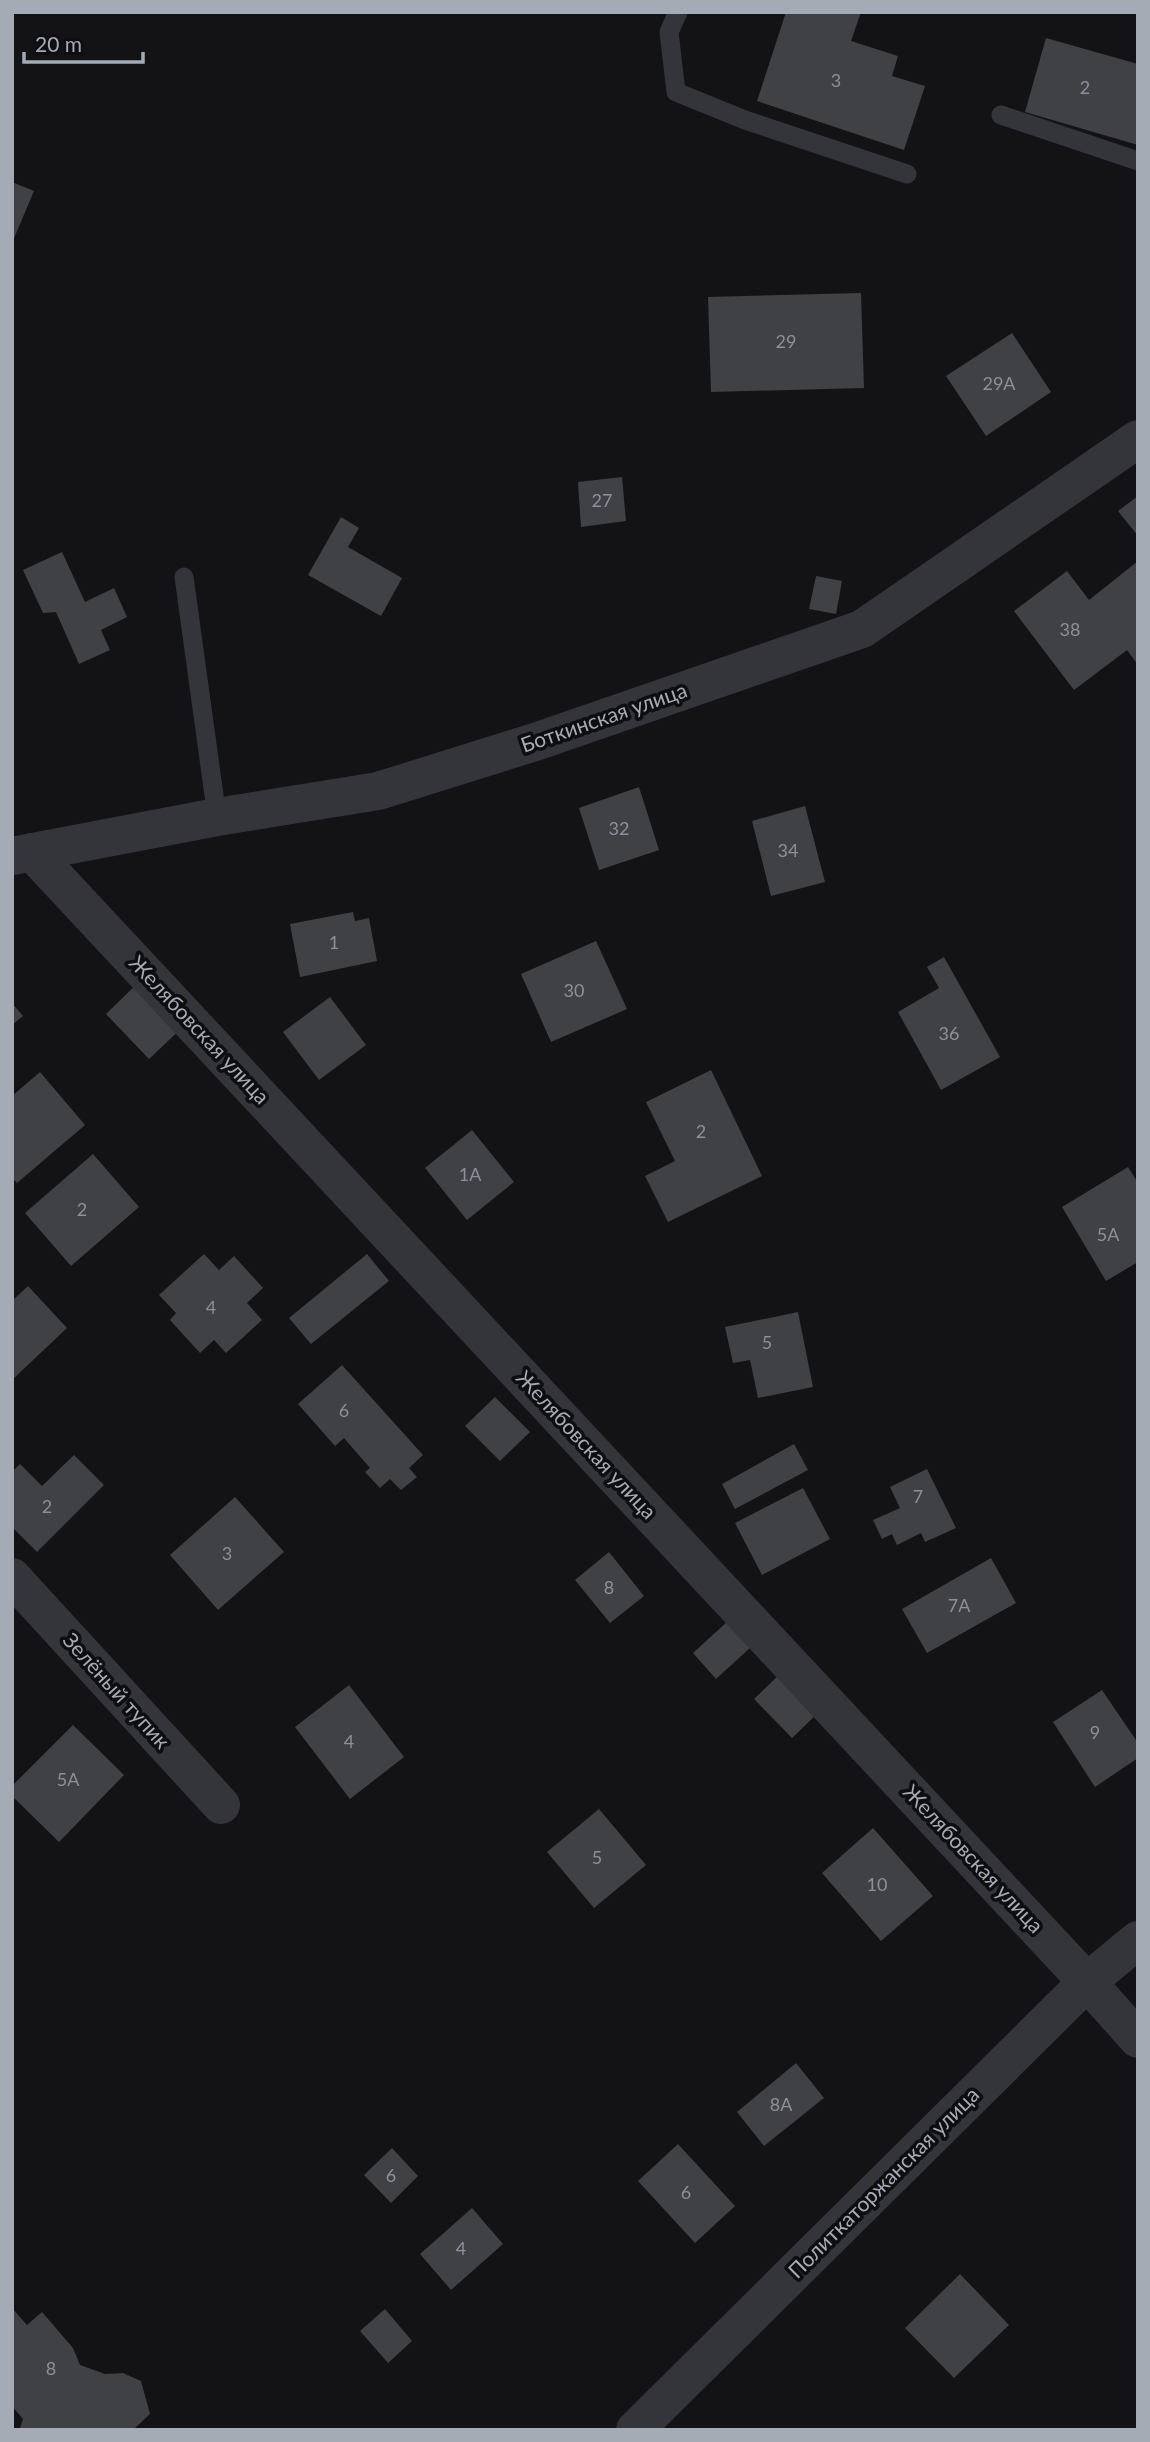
<svg xmlns="http://www.w3.org/2000/svg" width="1150" height="2442" viewBox="0 0 1150 2442" font-family="Lato,sans-serif">
	<style>
		.building { fill: #3f4145 }
		.lines { fill: none; stroke-linecap: round; stroke-linejoin: round }
		.service { stroke: #34353a; stroke-width: 19 }
		.minor { stroke: #34353a; stroke-width: 38 }
		.tertiary { stroke: #34353a; stroke-width: 38 }
		.labels { text-anchor: middle; stroke-width: 7; stroke-linejoin: round; paint-order: stroke }
		.number-label { font-size: 18px; fill: #8c9099 }
		.street-label { font-size: 21px; fill: #a5abb5; stroke: #0e0e10 }
	</style>
	<rect width="100%" height="100%" fill="#131315"/>
	<path class="building" d="M786 12H861L851 41 898 56 892 76 925 86 904 150 757 101Z
		M1046 38 1138 64V145L1025 112Z
		M12 182 34 191 12 243Z
		M861 293 864 388 711 392 708 297Z
		M1012 333 1051 392 986 436 946 376Z
		M622 477 626 521 581 527 578 482Z
		M1138 496V536L1118 511Z
		M341 517 359 528 348 547 402 578 381 616 308 575Z
		M62 552 85 602 114 588 127 617 101 630 110 650 79 664 56 612 43 613 23 570Z
		M1138 561V665L1127 650 1074 690 1014 611 1067 571 1089 600Z
		M816 576 842 581 836 614 809 609Z
		M639 787 659 850 599 870 579 808Z
		M805 806 825 882 771 896 752 821Z
		M353 912 355 921 369 918 377 961 300 977 290 924Z
		M596 941 627 1009 551 1042 521 974Z
		M944 957 1000 1057 941 1090 898 1012 939 988 927 967Z
		M142 979 186 1024 149 1059 106 1014Z
		M330 997 366 1045 319 1080 283 1032Z
		M12 1003 23 1016 12 1025Z
		M711 1070 762 1176 668 1222 645 1176 675 1161 646 1102Z
		M40 1072 85 1125 17 1183 12 1178V1096Z
		M472 1130 514 1182 467 1220 425 1168Z
		M93 1154 139 1207 71 1266 25 1213Z
		M1128 1167 1138 1183V1262L1106 1281 1062 1207Z
		M204 1254 219 1270 234 1256 263 1288 247 1303 262 1320 226 1353 214 1340 200 1353 170 1320 176 1313 159 1295Z
		M367 1254 389 1281 311 1344 289 1318Z
		M28 1286 67 1328 12 1380V1301Z
		M798 1312 813 1387 758 1398 750 1360 733 1363 725 1327Z
		M342 1365 423 1455 409 1468 417 1477 401 1490 390 1479 380 1488 365 1472 370 1468 344 1438 335 1446 298 1404Z
		M495 1397 530 1432 500 1461 465 1426Z
		M794 1444 808 1470 735 1509 722 1484Z
		M74 1455 104 1485 37 1552 12 1527V1472L20 1464 42 1486Z
		M927 1469 956 1528 925 1542 921 1533 897 1545 892 1534 882 1539 873 1520 900 1508 890 1487Z
		M803 1488 830 1539 762 1575 735 1523Z
		M235 1497 284 1552 218 1610 170 1555Z
		M609 1552 644 1596 610 1623 575 1580Z
		M991 1558 1016 1603 927 1653 902 1609Z
		M728 1621 751 1647 716 1679 693 1653Z
		M780 1674 817 1714 792 1738 754 1699Z
		M349 1685 404 1757 350 1799 295 1727Z
		M1102 1690 1138 1743V1758L1095 1787 1053 1722Z
		M73 1725 124 1775 59 1842 12 1796V1786Z
		M599 1809 646 1865 594 1908 547 1852Z
		M873 1828 933 1896 881 1941 822 1873Z
		M796 2063 824 2098 764 2146 737 2112Z
		M678 2144 735 2206 695 2243 638 2181Z
		M392 2148 418 2176 391 2203 364 2175Z
		M472 2208 503 2244 451 2290 420 2254Z
		M960 2274 1009 2325 954 2378 905 2328Z
		M12 2308 27 2325 42 2312 73 2348 80 2365 105 2374 123 2373 141 2381 150 2414 133 2430H22L20 2428 23 2419 12 2406Z
		M385 2309 412 2341 388 2363 360 2331Z"/>
	<g class="lines">
		<path class="service" d="M678 12 669 32 676 92 745 120 907 174
			M1001 115 1138 161
			M184 577 217 817"/>
		<path class="minor" d="M32 852 1087 1982 1138 2039
			M12 1577 221 1805
			M635 2430 1087 1982 1138 1940"/>
		<path class="tertiary" d="M12 856 217 817 378 791 538 741 862 629 1138 439"/>
	</g>
	<g class="labels">
		<g class="number-label">
			<text x="836" y="87">3</text>
			<text x="1085" y="94">2</text>
			<text x="786" y="348">29</text>
			<text x="999" y="390">29А</text>
			<text x="602" y="507">27</text>
			<text x="1070" y="636">38</text>
			<text x="619" y="835">32</text>
			<text x="788" y="857">34</text>
			<text x="334" y="949">1</text>
			<text x="574" y="997">30</text>
			<text x="949" y="1040">36</text>
			<text x="701" y="1138">2</text>
			<text x="470" y="1181">1А</text>
			<text x="82" y="1216">2</text>
			<text x="1108" y="1241">5А</text>
			<text x="211" y="1314">4</text>
			<text x="767" y="1349">5</text>
			<text x="344" y="1417">6</text>
			<text x="918" y="1503">7</text>
			<text x="47" y="1513">2</text>
			<text x="227" y="1560">3</text>
			<text x="609" y="1594">8</text>
			<text x="959" y="1612">7А</text>
			<text x="1095" y="1739">9</text>
			<text x="349" y="1748">4</text>
			<text x="68" y="1786">5А</text>
			<text x="597" y="1864">5</text>
			<text x="877" y="1891">10</text>
			<text x="781" y="2111">8А</text>
			<text x="391" y="2182">6</text>
			<text x="686" y="2199">6</text>
			<text x="461" y="2255">4</text>
			<text x="51" y="2375">8</text>
		</g>
		<g class="street-label">
			<text transform="translate(604 718) rotate(-19)" y="7">Боткинская улица</text>
			<text transform="translate(199 1030) rotate(47)" y="7">Желябовская улица</text>
			<text transform="translate(586 1445) rotate(47)" y="7">Желябовская улица</text>
			<text transform="translate(116 1691) rotate(48)" y="7">Зелёный тупик</text>
			<text transform="translate(973 1859) rotate(47)" y="7">Желябовская улица</text>
			<text transform="translate(884 2183) rotate(-45)" y="7">Политкаторжанская улица</text>
		</g>
	</g>
	<rect width="1150" height="2442" fill="none" stroke="#a5abb5" stroke-width="28"/>
	<path d="M24 52v10h119v-10" fill="none" stroke="#a5abb5" stroke-width="3.5"/>
	<text x="35" y="52" font-size="21" fill="#a5abb5" stroke="#0e0e10" stroke-width="5" paint-order="stroke">20 m</text>
</svg>
